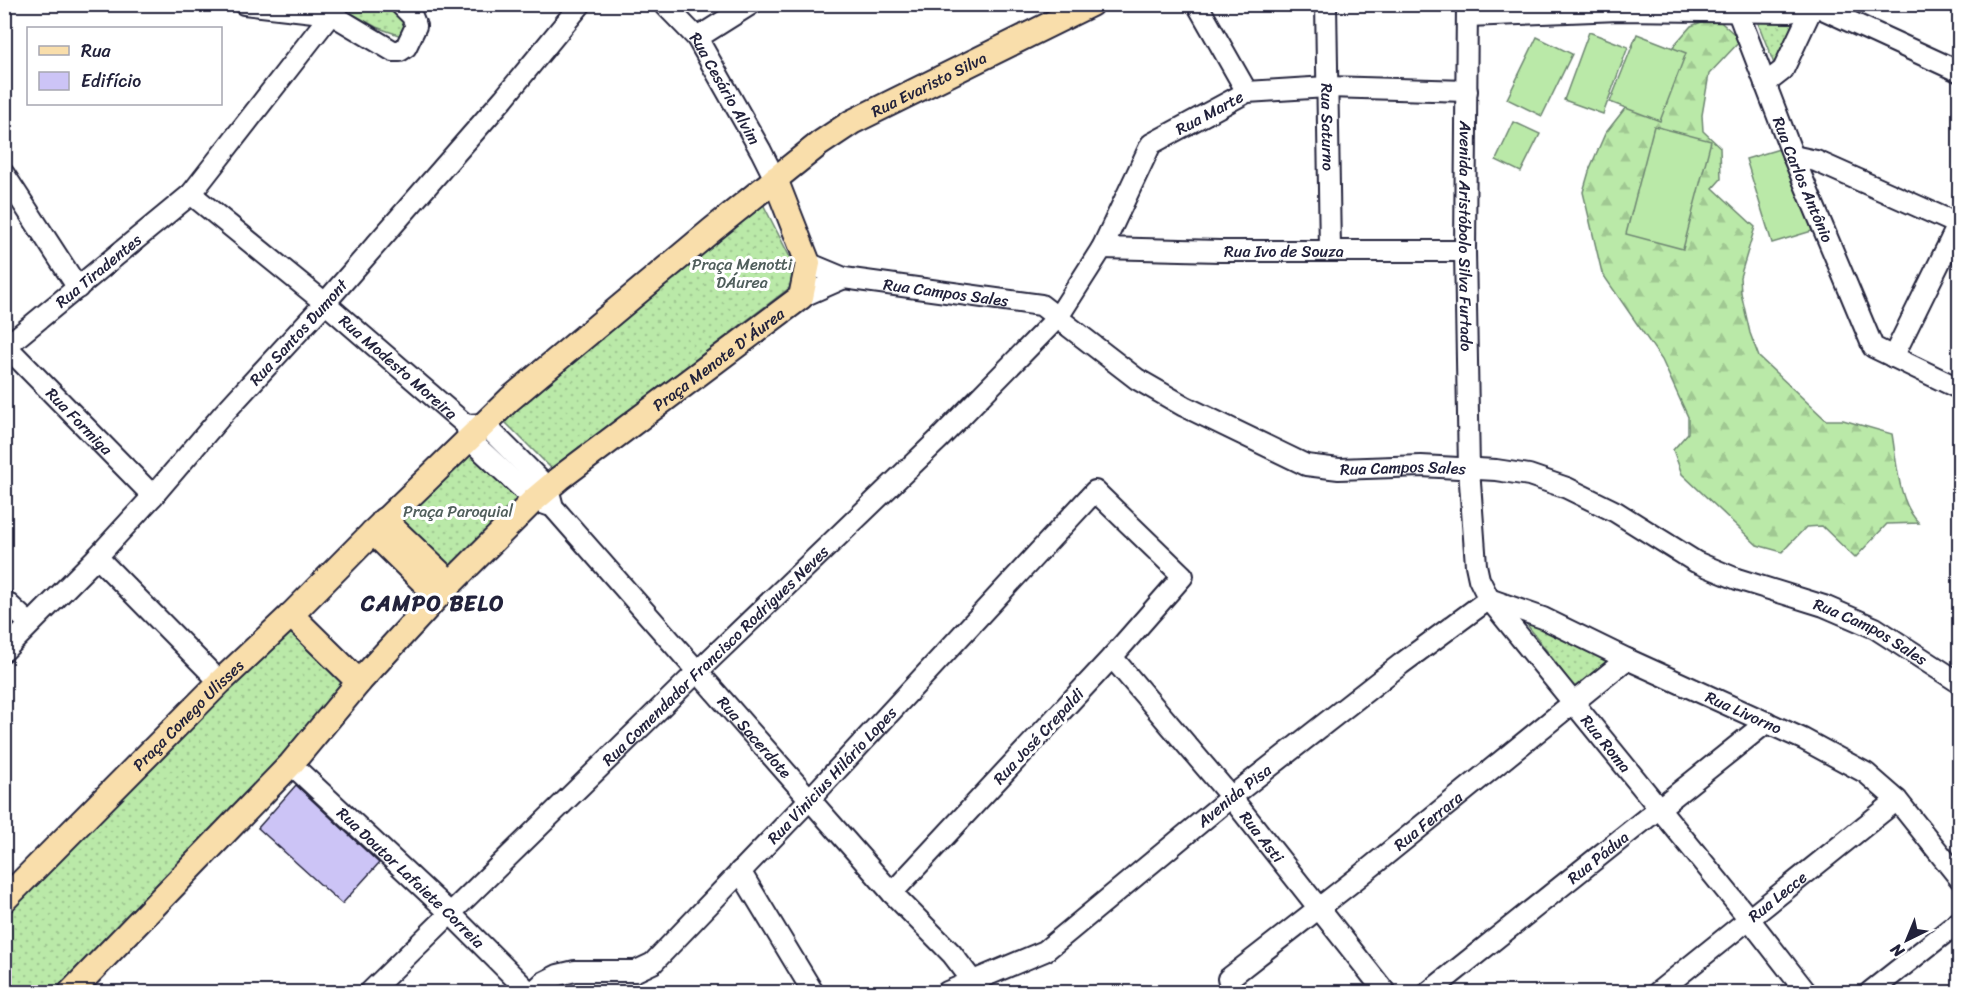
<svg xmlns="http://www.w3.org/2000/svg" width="1964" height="997" viewBox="0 0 1964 997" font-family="Sriracha,sans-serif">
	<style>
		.grass { fill: url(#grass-dots); stroke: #6e8672; stroke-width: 1.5 }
		.forest { fill: url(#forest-firs); stroke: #6e8672; stroke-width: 1.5 }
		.pitch { fill: #bae9a8; stroke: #6e8672; stroke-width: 1.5 }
		.building { fill: #ccc4f6; stroke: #22223b; stroke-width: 1.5 }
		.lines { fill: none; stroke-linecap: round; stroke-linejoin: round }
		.minor-casing { stroke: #22223b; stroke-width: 24 }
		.major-casing { stroke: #22223b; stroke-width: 28 }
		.minor { stroke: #fff; stroke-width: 20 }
		.major { stroke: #f9deab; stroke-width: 24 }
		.labels { text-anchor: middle; stroke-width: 6; stroke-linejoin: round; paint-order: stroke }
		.street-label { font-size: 16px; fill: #22223b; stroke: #fff }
		.park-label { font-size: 16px; fill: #505e5c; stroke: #fff }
		.district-label { font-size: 22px; font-weight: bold; letter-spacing: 1.5px; fill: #22223b; stroke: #fff }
	</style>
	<defs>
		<pattern id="grass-dots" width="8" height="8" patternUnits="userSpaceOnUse" patternTransform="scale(1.5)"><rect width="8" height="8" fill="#bae9a8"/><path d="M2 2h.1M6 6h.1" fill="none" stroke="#a0c892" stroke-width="1.8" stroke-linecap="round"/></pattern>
		<pattern id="forest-firs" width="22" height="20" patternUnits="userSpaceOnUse" patternTransform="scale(1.5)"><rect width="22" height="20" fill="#bae9a8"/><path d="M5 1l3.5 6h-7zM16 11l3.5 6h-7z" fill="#a0c892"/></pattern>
	</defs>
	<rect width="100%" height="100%" fill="#fff"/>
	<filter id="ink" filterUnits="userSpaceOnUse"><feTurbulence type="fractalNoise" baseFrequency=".0167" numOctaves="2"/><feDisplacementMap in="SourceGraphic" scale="12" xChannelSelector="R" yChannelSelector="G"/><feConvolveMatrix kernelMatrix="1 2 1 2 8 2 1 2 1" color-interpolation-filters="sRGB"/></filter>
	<g filter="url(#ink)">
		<path class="grass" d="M353 5H397L409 16 407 38 376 27 351 13Z
			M1756 18 1800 20 1776 69Z
			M763 204 801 279 552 469 500 417Z
			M469 446 523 496 447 574 395 525Z
			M1522 618 1616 661 1577 691Z
			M291 629 345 682 344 690 63 992H5L4 908Z"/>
		<path class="forest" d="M1715 17 1741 40 1709 74 1702 115 1703 131 1720 147 1721 179 1713 188 1755 227 1740 277 1741 293 1750 333 1759 357 1826 420H1843L1892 434C1897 463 1898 502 1919 523L1887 524 1855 558 1822 526 1806 527 1782 552 1757 545 1682 474 1673 450 1688 433V417L1662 360 1602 273 1583 192 1590 168 1605 134 1676 43 1691 26Z"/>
		<path class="pitch" d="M1589 32 1628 47 1603 114 1564 100Z
			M1637 34 1686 53 1660 121 1610 102Z
			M1537 37 1572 54 1542 116 1507 99Z
			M1514 122 1540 134 1521 172 1496 160Z
			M1654 126 1711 141 1683 249 1626 234Z
			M1786 147 1812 231 1772 243 1746 159Z"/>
		<path class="building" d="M296 785 379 863 342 904 258 828Z"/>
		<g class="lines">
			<defs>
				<g id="minor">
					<path d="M244 4 331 14 393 51H400L406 47 416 26 412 16 400 4"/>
					<path id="s1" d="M664 4 697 38 761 151 775 179"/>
					<path d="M1197 4 1247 92"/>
					<path id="s2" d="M1326 4 1330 250"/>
					<path id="s3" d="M1467 4 1465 251 1469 469 1476 565 1479 579 1489 599 1750 920 1806 992"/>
					<path id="s4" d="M1737 10 1793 156 1873 347 1960 389"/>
					<path d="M1467 16 1619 10 1790 12 1814 5 1960 72"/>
					<path d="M697 38 751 4"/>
					<path d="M1765 84 1783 70 1814 4"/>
					<path d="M1793 156 1816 161 1960 225"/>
					<path d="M4 174 78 288"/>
					<path id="s5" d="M191 194 325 303 466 425 469 439 534 500 548 505"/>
					<path id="s6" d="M1102 248 1220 251H1465"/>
					<path id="s7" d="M808 263 844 278 1041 305 1137 379 1184 406 1306 465 1339 469 1421 466 1496 470 1529 475 1567 488 1616 512 1696 562 1737 579 1824 606 1875 628 1960 683"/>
					<path d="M801 297 844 278"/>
					<path id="s8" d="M6 346 153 496"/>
					<path id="s9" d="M4 348 191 194 331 14 334 4"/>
					<path d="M1893 357 1960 221"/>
					<path id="s10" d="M466 425 484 424 548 488 553 507 892 893 952 954 981 992"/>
					<path d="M97 557 220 682"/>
					<path id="s11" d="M1489 599 1543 618 1627 659 1803 739 1866 773 1897 800 1960 879"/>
					<path d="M4 600 30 624"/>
					<path id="s12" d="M4 651 97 557 153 496 224 413 325 303 504 98 581 4"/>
					<path id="s13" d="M1112 657 1231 797 1385 992"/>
					<path id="s14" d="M291 764 451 914 529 992"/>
					<path d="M740 871 813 992"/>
					<path id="s15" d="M1228 979 1356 879 1627 659"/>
					<path id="s16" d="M370 992 696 673 939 439 1058 317 1102 248 1151 144 1247 92 1327 87 1467 91"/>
					<path id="s17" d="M533 992 544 982 558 975 575 971H636L653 963 809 800 1095 491 1183 576 1112 657 892 893"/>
					<path id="s18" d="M947 992 1045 951 1231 797 1401 664 1489 599"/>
					<path id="s19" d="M1429 992 1767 722"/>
					<path id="s20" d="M1658 992 1897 800"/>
					<path d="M1870 992 1960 921"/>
				</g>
				<g id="major">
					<path d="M384 520 450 583"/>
					<path d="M373 532 438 596"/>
					<path d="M291 615 359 682"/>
					<path id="s21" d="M4 900 220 682 291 615 373 532 510 399 712 230 819 144 852 122 1091 4"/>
					<path id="s22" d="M71 992 291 764 359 682 438 596 534 500 560 478 801 297 808 263 775 179"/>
				</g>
			</defs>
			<use href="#minor" class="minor-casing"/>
			<use href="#major" class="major-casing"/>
			<use href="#minor" class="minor"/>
			<use href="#major" class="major"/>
		</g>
	</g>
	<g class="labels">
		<g class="street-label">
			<text dy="6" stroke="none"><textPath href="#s21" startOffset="1238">Rua Evaristo Silva</textPath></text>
			<text dy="6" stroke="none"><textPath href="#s1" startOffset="105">Rua Cesário Alvim</textPath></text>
			<text dy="6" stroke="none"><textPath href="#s16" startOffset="1227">Rua Marte</textPath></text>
			<text dy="6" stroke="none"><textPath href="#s2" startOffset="123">Rua Saturno</textPath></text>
			<text dy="6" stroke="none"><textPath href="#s4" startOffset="182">Rua Carlos Antônio</textPath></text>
			<text dy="6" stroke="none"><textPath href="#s3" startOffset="232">Avenida Aristóbolo Silva Furtado</textPath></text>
			<text dy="6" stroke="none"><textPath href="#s6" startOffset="182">Rua Ivo de Souza</textPath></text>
			<text dy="6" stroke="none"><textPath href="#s9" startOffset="122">Rua Tiradentes</textPath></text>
			<text dy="6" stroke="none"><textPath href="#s7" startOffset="142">Rua Campos Sales</textPath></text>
			<text dy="6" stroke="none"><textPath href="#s12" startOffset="434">Rua Santos Dumont</textPath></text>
			<text dy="6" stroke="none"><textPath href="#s22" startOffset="908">Praça Menote D'Áurea</textPath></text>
			<text dy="6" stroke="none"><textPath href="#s5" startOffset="270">Rua Modesto Moreira</textPath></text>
			<text dy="6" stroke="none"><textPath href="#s8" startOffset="105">Rua Formiga</textPath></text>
			<text dy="6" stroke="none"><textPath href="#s7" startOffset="646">Rua Campos Sales</textPath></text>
			<text dy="6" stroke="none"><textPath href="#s7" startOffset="1150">Rua Campos Sales</textPath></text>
			<text dy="6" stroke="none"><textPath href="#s16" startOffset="482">Rua Comendador Francisco Rodrigues Neves</textPath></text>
			<text dy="6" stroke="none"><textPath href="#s11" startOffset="279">Rua Livorno</textPath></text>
			<text dy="6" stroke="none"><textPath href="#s21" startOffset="261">Praça Conego Ulisses</textPath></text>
			<text transform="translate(1038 736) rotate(-47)" y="6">Rua José Crepaldi</text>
			<text dy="6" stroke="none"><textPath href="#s10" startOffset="434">Rua Sacerdote</textPath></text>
			<text dy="6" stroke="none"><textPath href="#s3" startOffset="784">Rua Roma</textPath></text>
			<text dy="6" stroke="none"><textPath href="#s17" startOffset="387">Rua Vinicius Hilário Lopes</textPath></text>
			<text dy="6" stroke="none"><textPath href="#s18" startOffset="351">Avenida Pisa</textPath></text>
			<text dy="6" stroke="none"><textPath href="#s15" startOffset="255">Rua Ferrara</textPath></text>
			<text dy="6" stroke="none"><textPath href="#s13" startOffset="234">Rua Asti</textPath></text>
			<text dy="6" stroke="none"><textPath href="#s19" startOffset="216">Rua Pádua</textPath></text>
			<text dy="6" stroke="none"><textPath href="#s14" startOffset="165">Rua Doutor Lafaiete Correia</textPath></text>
			<text dy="6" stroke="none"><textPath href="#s20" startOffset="153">Rua Lecce</textPath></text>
		</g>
		<g class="park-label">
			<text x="742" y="270">Praça Menotti<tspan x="742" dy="18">DÁurea</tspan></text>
			<text x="458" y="517">Praça Paroquial</text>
		</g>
		<g class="district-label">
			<text x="433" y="611">CAMPO BELO</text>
		</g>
	</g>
	<rect width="1964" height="997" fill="none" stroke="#fff" stroke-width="24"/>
	<rect x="12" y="12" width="1940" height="973" fill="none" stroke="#22223b" stroke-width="2" filter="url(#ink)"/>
	<rect x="27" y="27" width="195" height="78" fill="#ffffff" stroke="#a7a7b1" stroke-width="1.5"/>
	<rect x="39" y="46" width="30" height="9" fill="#f9deab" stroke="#a7a7b1" stroke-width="1.5"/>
	<text x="81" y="57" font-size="18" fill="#22223b">Rua</text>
	<rect x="39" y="72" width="30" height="18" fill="#ccc4f6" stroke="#a7a7b1" stroke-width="1.5"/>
	<text x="81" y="87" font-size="18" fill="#22223b">Edifício</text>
	<g transform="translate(1907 940) rotate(223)" stroke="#ffffff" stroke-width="4.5" paint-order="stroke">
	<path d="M0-4.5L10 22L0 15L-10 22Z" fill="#22223b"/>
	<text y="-9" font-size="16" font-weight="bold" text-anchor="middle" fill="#22223b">N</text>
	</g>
</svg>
